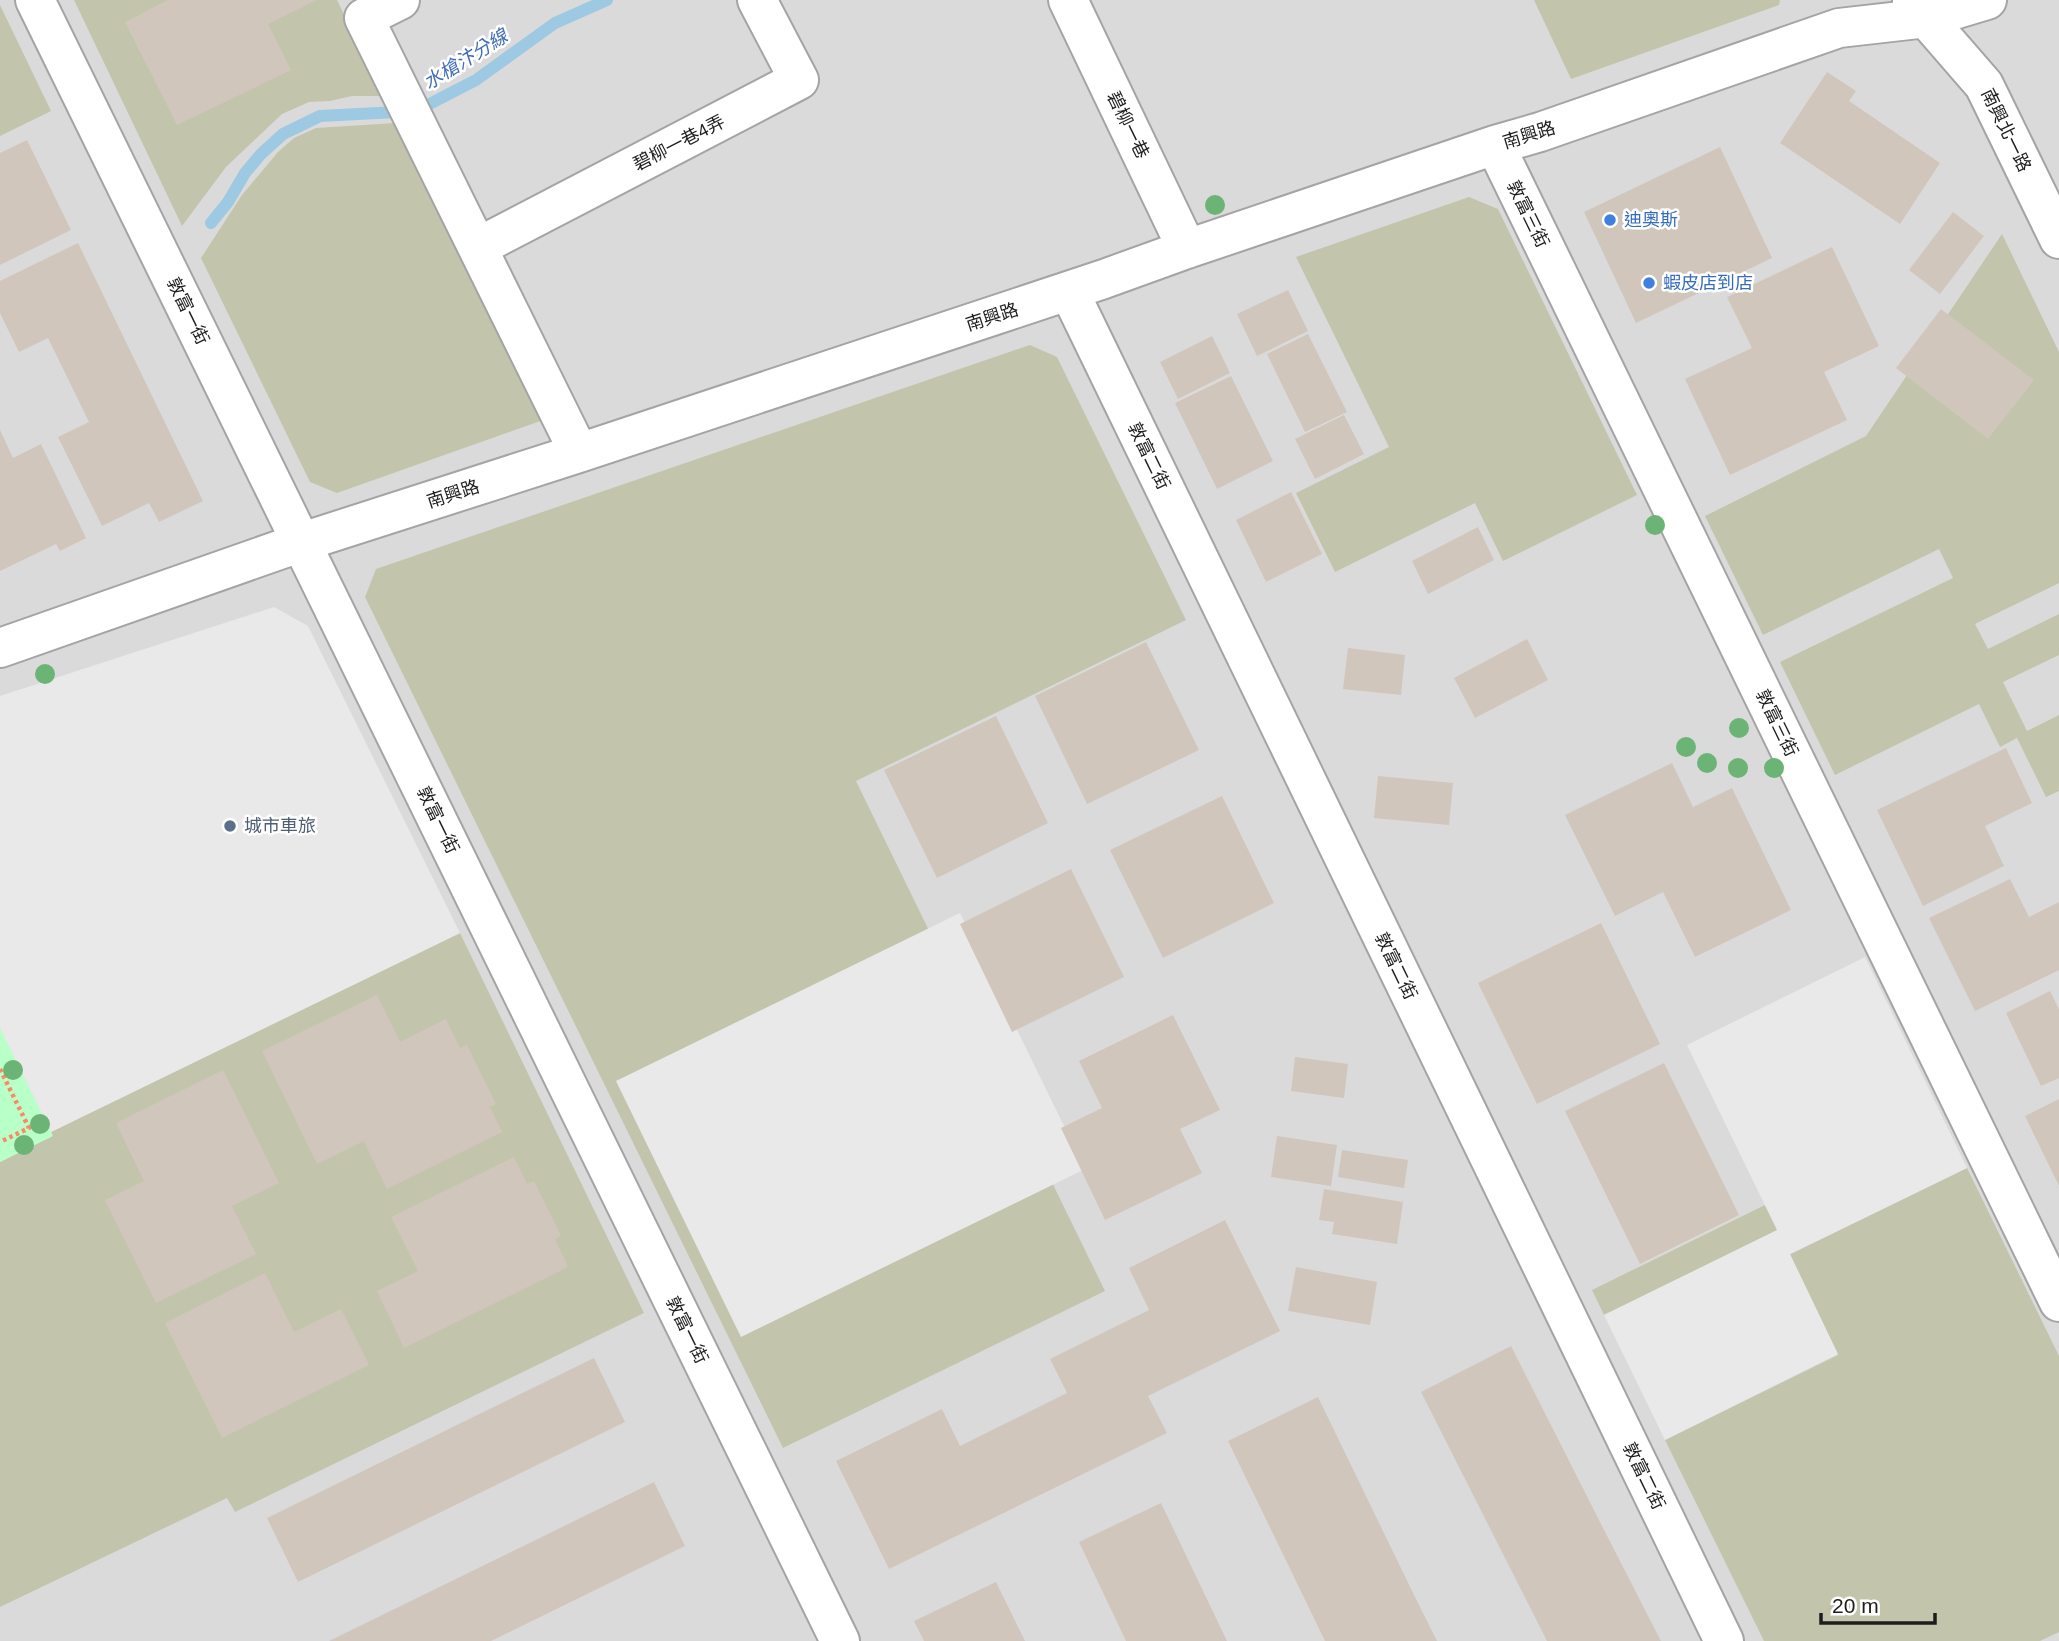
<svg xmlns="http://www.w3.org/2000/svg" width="2059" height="1641" viewBox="0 0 2059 1641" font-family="Helvetica,'Noto Sans TC',sans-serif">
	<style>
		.residential { fill: #dbdada }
		.construction { fill: #c2c5ac }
		.park { fill: #b9ffc8 }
		.parking { fill: #e9e9e9 }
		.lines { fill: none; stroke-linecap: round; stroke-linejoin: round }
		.stream { stroke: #9dcae2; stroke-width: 12 }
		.building { fill: #d0c6bb }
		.minor-casing { stroke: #a4a4a4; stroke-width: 42 }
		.path { stroke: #ff8763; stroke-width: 4.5; stroke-dasharray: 3.5 3.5; stroke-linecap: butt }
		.minor { stroke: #fff; stroke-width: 38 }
		.tree { fill: #6cb475 }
		.shop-dot { fill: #3f7fe0; stroke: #fff; stroke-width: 2.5 }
		.service-dot { fill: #5c6f8a; stroke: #fff; stroke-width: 2.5 }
		.labels { text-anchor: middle; stroke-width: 5; stroke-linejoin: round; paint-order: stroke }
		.street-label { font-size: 18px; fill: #1d1d1d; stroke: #fff }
		.shop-label { font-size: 18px; fill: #366cbe; stroke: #fff; text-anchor: start }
		.service-label { font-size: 18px; fill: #4e5e75; stroke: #fff; text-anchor: start }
		.water-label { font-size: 19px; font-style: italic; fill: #406cb6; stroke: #fff }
	</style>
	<rect width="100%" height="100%" fill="#f0ede2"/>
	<path class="residential" d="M0 0H2059V1641H0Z"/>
	<path class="construction" d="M74 0H337L384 96H352L330 101 309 102 282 114 226 167 182 226Z
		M1534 0H1780L1779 5 1571 79Z
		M0 5 51 111 0 136Z
		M395 123 546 419 337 493 310 482 201 258 242 195 278 152 294 138 316 128Z
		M1469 197 1498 209 1637 495 1503 561 1475 503 1335 572 1296 493 1389 447 1296 257Z
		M2002 234 2059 352V583L1975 624 1988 649 2059 614V655L2003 682 2027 731 2059 715V791L2046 797 2017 738 2000 747 1979 704 1835 775 1780 662 1953 578 1939 549 1763 635 1705 516 1866 436Z
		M1030 345 1057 357 1186 620 856 781 1105 1291 783 1448 365 597 376 569Z
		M460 933 644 1313 235 1512 227 1498 0 1607V1162L52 1136 51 1132Z
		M1967 1168 2059 1356V1632L2040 1641H1764L1665 1440 1838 1355 1789 1255Z
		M1765 1205 1778 1230 1604 1315 1592 1290Z"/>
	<path class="park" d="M0 1028 53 1136 0 1162Z"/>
	<path class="parking" d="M274 607 308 626 460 933 51 1132 0 1028V696Z
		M960 913 1085 1169 741 1337 616 1081Z
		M1865 957 1967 1168 1790 1254 1838 1354 1665 1440 1604 1315 1777 1230 1687 1045Z"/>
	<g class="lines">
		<path class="stream" d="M211 223 228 202 245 173 261 154 283 134 320 116 416 111 476 80 555 23 607 0"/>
	</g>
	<path class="building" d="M168 0H317L268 24 291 70 177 125 125 22Z
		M1827 72 1856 91 1849 101 1940 163 1900 224 1780 143Z
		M27 140 71 230 0 265V153Z
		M1720 147 1772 258 1636 323 1584 212Z
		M1953 212 1984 236 1940 294 1909 270Z
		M78 243 203 501 159 522 149 503 102 526 58 437 89 422 48 338 19 352 0 313V281Z
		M1832 247 1879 346 1824 372 1847 420 1730 475 1685 379 1752 348 1727 297Z
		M1288 290 1308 331 1257 356 1237 314Z
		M1941 309 2034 380 1988 439 1896 368Z
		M1308 334 1347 412 1305 432 1267 354Z
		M1212 336 1230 373 1178 399 1160 362Z
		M1231 376 1273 461 1217 489 1175 403Z
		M1344 415 1364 454 1315 479 1295 439Z
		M0 430 13 458 41 444 86 538 60 551 56 544 0 571Z
		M1291 492 1322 554 1266 582 1236 520Z
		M1478 527 1494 560 1428 594 1412 561Z
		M1527 639 1548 680 1475 718 1454 678Z
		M1146 642 1199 750 1087 804 1035 696Z
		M1348 648 1405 655 1401 695 1343 689Z
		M996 716 1048 823 937 878 884 770Z
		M2006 748 2032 803 1985 826 2004 866 1923 906 1877 810Z
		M1672 763 1693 807 1732 788 1791 910 1695 957 1663 892 1615 916 1565 815Z
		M1378 776 1453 783 1449 825 1374 818Z
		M1222 796 1274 903 1163 958 1110 850Z
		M1071 869 1124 977 1012 1032 960 924Z
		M2010 879 2029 917 2059 902V970L1975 1011 1929 918Z
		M1601 923 1660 1044 1537 1104 1478 983Z
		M2050 991 2059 1009V1078L2041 1086 2006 1013Z
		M377 995 400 1042 446 1019 460 1048 467 1045 496 1104 490 1107 502 1132 387 1189 364 1141 317 1164 262 1051Z
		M1173 1015 1220 1110 1180 1129 1202 1173 1105 1220 1061 1128 1102 1108 1079 1061Z
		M1295 1057 1348 1064 1344 1098 1291 1091Z
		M1664 1063 1739 1215 1640 1264 1565 1111Z
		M223 1070 279 1183 232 1206 256 1254 156 1303 105 1200 144 1181 116 1123Z
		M2059 1099V1186L2025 1116Z
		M1277 1136 1337 1145 1331 1186 1271 1177Z
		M1342 1150 1408 1160 1404 1188 1338 1177Z
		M514 1157 527 1184 534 1181 561 1236 555 1239 568 1267 404 1348 377 1291 418 1271 391 1217Z
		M1324 1189 1403 1202 1397 1244 1332 1234 1334 1222 1319 1220Z
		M1225 1220 1280 1331 1148 1396 1167 1433 889 1569 836 1461 942 1409 960 1446 1067 1393 1050 1359 1149 1310 1129 1268Z
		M1296 1267 1377 1282 1370 1325 1288 1311Z
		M265 1273 294 1332 341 1309 369 1365 222 1438 165 1323Z
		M1511 1346 1600 1522 1661 1641H1547L1421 1392Z
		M594 1358 625 1422 298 1582 267 1518Z
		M1318 1397 1414 1595 1437 1641H1325L1228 1441Z
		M654 1482 685 1546 491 1641H329Z
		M1161 1503 1227 1641H1126L1079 1542Z
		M996 1582 1025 1641H924L914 1621Z"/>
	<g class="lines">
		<defs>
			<path id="minor" d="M35 0 840 1641
				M400 0 364 18 579 453
				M1068 0 1187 249
				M1912 2 1984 85 2059 239
				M1495 145 2059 1302
				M478 247 799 80 757 0
				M1069 291 1724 1641
				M0 648 302 542 579 453 1104 279 1187 249 1495 145 1540 132 1839 28 1927 18 1987 0"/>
		</defs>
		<use href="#minor" class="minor-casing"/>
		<path class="path" d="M0 1069 29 1128 0 1142"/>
		<use href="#minor" class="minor"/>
	</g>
	<g class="tree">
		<circle cx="1215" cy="205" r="10"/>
		<circle cx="1655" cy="525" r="10"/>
		<circle cx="45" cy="674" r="10"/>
		<circle cx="1739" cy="728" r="10"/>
		<circle cx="1686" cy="747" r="10"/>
		<circle cx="1707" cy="763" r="10"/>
		<circle cx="1738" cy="768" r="10"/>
		<circle cx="1774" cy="768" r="10"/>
		<circle cx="13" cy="1070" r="10"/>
		<circle cx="40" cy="1124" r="10"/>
		<circle cx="24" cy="1145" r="10"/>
	</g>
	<g class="shop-dot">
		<circle cx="1610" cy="220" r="7"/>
		<circle cx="1649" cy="283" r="7"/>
	</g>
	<circle class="service-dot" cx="230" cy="826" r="7"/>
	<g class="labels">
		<g class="street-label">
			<text transform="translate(1128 125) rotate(64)" y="6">碧柳一巷</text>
			<text transform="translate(2006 130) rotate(64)" y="6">南興北一路</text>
			<text transform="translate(1529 135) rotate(-17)" y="6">南興路</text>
			<text transform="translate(679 143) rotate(-27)" y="6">碧柳一巷4弄</text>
			<text transform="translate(1528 214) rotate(64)" y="6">敦富三街</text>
			<text transform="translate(188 311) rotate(64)" y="6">敦富一街</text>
			<text transform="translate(992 317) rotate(-18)" y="6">南興路</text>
			<text transform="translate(1149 456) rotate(64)" y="6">敦富二街</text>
			<text transform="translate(453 494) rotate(-18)" y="6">南興路</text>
			<text transform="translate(1777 723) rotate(64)" y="6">敦富三街</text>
			<text transform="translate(438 820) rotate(64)" y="6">敦富一街</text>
			<text transform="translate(1396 966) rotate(64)" y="6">敦富二街</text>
			<text transform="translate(687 1330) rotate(64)" y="6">敦富一街</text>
			<text transform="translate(1644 1476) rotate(64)" y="6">敦富二街</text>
		</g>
		<g class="shop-label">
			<text x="1624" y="226">迪奧斯</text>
			<text x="1663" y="289">蝦皮店到店</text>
		</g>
		<g class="service-label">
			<text x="244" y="832">城市車旅</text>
		</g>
		<g class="water-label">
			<text transform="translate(465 59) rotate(-32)" y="7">水槍汴分線</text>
		</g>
	</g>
	<path d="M1821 1613v10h114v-10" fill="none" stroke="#1d1d1d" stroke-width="3.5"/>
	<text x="1832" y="1613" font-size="21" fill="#1d1d1d" stroke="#ffffff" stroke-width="5" paint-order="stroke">20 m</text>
</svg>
